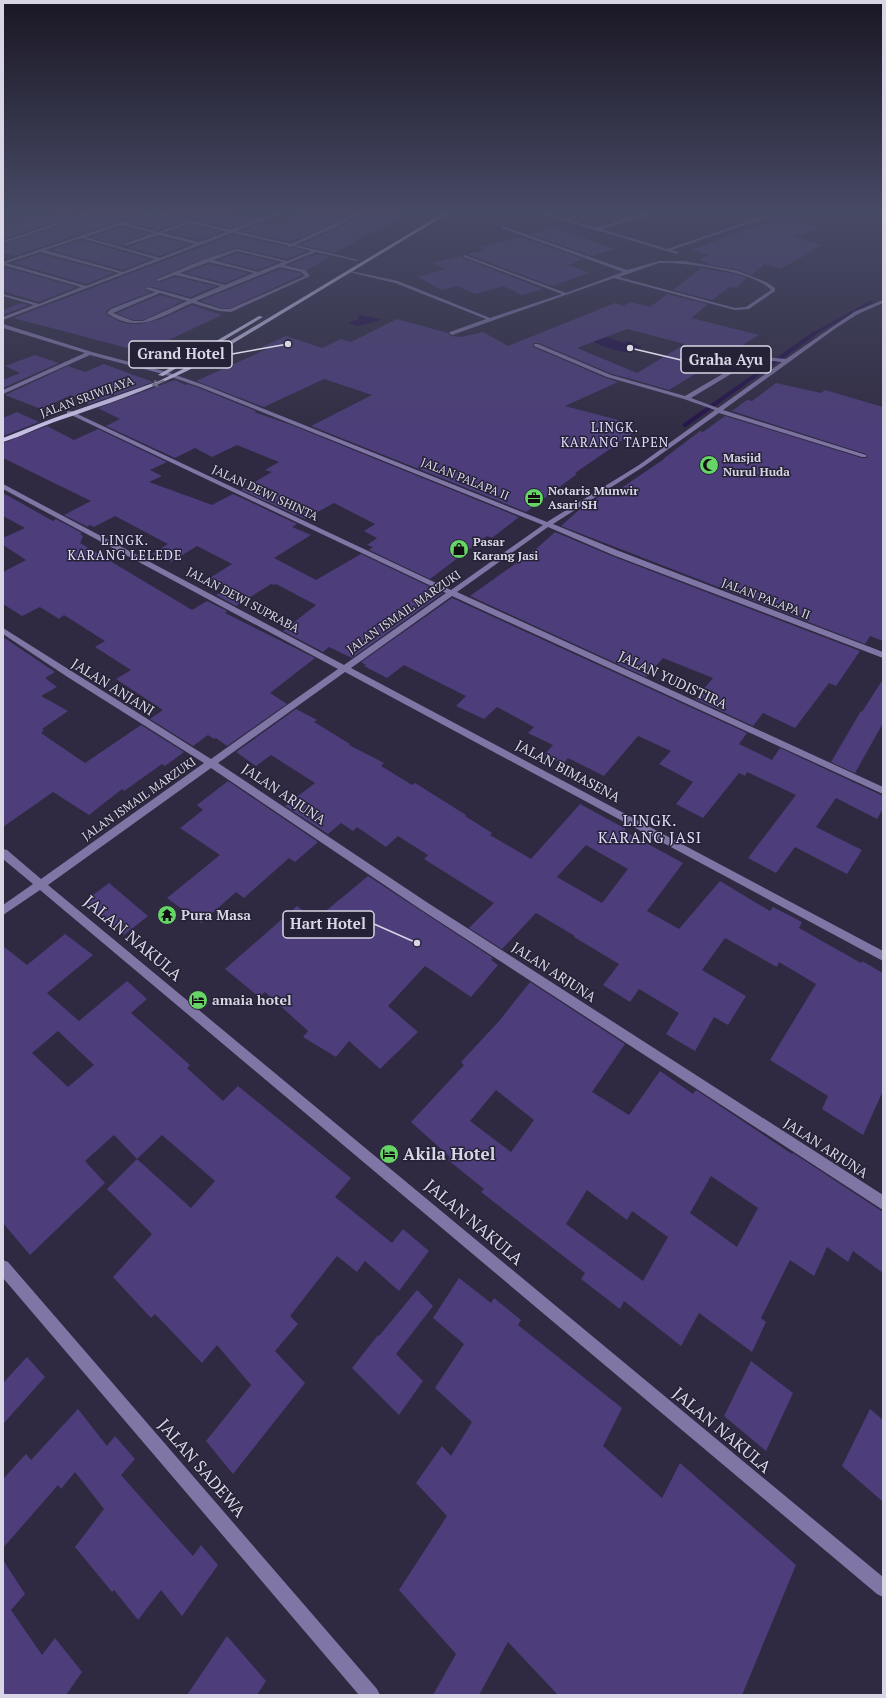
<svg xmlns="http://www.w3.org/2000/svg" width="886" height="1698" viewBox="0 0 886 1698" font-family="'PT Serif',serif">
	<style>
		.water { fill: #230f49 }
		.lines { fill: none; stroke-linecap: round; stroke-linejoin: round }
		.stream-far1 { stroke: #230f49; stroke-width: 3 }
		.stream { stroke: #230f49; stroke-width: 4 }
		.building { fill: #4d3d7b; fill-rule: evenodd }
		.minor { fill: #8076a6; fill-rule: evenodd }
		.major { fill: #d0c8f0; fill-rule: evenodd }
		.oneway { stroke: #7a7493 }
		.labels { text-anchor: middle; stroke-width: 3; stroke-linejoin: round; paint-order: stroke }
		.far-street-label { font-size: 12px; fill: #d8d6e4; stroke: #252136 }
		.far-poi-label { font-size: 12px; font-weight: bold; fill: #d8d6e4; stroke: #252136; text-anchor: start }
		.far-neighbourhood-label { font-size: 13px; letter-spacing: 1px; fill: #e3ddfb; stroke: #252136 }
		.street-label { font-size: 14px; fill: #d8d6e4; stroke: #252136 }
		.poi-label { font-size: 14px; font-weight: bold; fill: #d8d6e4; stroke: #252136; text-anchor: start }
		.neighbourhood-label { font-size: 15px; letter-spacing: 1px; fill: #e3ddfb; stroke: #252136 }
		.near-street-label { font-size: 17px; fill: #d8d6e4; stroke: #252136 }
		.near-poi-label { font-size: 17px; font-weight: bold; fill: #d8d6e4; stroke: #252136; text-anchor: start }
		.leader { fill: none; stroke: #d8d6e4; stroke-width: 1.5 }
		.callout-dot { fill: #d8d6e4; stroke: #252136; stroke-width: 1.5 }
		.callout { fill: #252136; stroke: #d8d6e4; stroke-width: 1.5 }
		.callout-label { font-size: 15px; text-anchor: middle; font-weight: bold; fill: #d8d6e4 }
	</style>
	<rect width="100%" height="100%" fill="#2f2a41"/>
	<path class="water" d="M358 315H361L381 319 378 321 357 326 348 323 359 319Z
		M597 337H607L623 343 628 341 642 347C639 349 634 352 630 352 620 353 598 345 590 340Z"/>
	<g class="lines">
		<path class="stream-far1" d="M813 334 871 302"/>
		<path class="stream" d="M685 425 815 333"/>
	</g>
	<path class="building" d="M58 214H80L3 239V227L36 217 44 219Z
		M92 214H140L15 256 3 253V244Z
		M167 214H232L255 219 231 228Z
		M298 214H352L291 242 241 231 264 222 279 225 297 218Z
		M361 214H404L335 253 300 245 339 227Z
		M152 215H153L181 222 158 230 130 223Z
		M787 220 818 229 794 237 821 245 813 249 815 250 780 269 764 264 752 275 739 270 707 264 708 263 699 260 709 255 691 250 765 223 772 225Z
		M191 225 222 232 199 240 168 233Z
		M121 227 149 233 123 243 122 246 90 237Z
		M555 228 585 238 614 249 592 256 530 234Z
		M232 235 307 251 287 259 237 248 205 258 154 279 155 281 160 282 175 277 216 286 191 297 148 286 145 290 151 292 110 308 106 312V314L118 321 129 324H140L161 319 192 305 222 315 143 352 13 318Z
		M159 237 190 244 160 256 126 247Z
		M521 237 584 259 568 265 589 273 552 286 467 254 486 250 480 247Z
		M81 240 150 259 123 270 50 250Z
		M237 253 278 262 258 270 218 260Z
		M40 254 114 273 86 284 13 263Z
		M316 254 328 256 326 257 328 258 307 270 289 265Z
		M462 256 463 258 543 289 521 295 504 286 475 294 457 286 442 290 418 277 445 269 432 263Z
		M209 264 249 273 225 283 185 273Z
		M3 267H4L76 287 39 302 3 291Z
		M701 268 735 274 747 278 736 288 729 287 712 300 673 290Z
		M280 269 300 273 302 275 230 308H221L200 301Z
		M667 294 708 304 691 318 759 335 669 390 628 378 634 375 627 378 612 374 539 343H533V347L606 378 618 382 565 406 622 421 616 426 633 433 575 473 577 474 526 512 311 426 372 395 324 379 264 407 196 381 267 349 262 347 286 336 322 348 341 339 351 342 397 319 448 333 451 336 461 337 483 332 508 346 615 303 623 306 631 302 650 307ZM627 329 685 344 637 373 577 348Z
		M160 295 183 301 143 320H133L117 313Z
		M21 303 29 305 3 315V310Z
		M35 355 59 363 3 388V380L20 373 5 366Z
		M104 364 153 382 89 404 71 395 41 409 5 395 68 366 85 372Z
		M175 380 186 385 188 384 199 388 256 411 254 412 294 426 519 517 492 538 487 536 430 579 369 550 373 547 367 545 377 538 364 531 375 524 334 503 305 519 241 490 272 472 265 470 279 462 237 445 212 457 195 448 175 458 106 426 120 419 98 408Z
		M776 383 821 393 825 390 883 407V641L870 636 865 644 561 526 580 509 611 489 617 491 664 459H663L700 431 703 432 725 416 862 458H867L866 454 732 411 747 400 752 401Z
		M17 412 39 422 3 436V418Z
		M47 426 74 440 98 429 167 462 150 470 162 476 149 482 212 505 233 494 297 524 292 527 311 535 274 558 316 580 361 554 443 593 352 658 329 647 323 652 283 631 316 605 276 584 274 585 271 584 236 606 216 595 228 588 208 579 232 564 197 546 171 562 152 554 168 544 115 516 94 527 89 525 88 527 64 515 91 501 3 458V443Z
		M3 493 53 521 56 519 82 533 80 534 83 536 80 543 192 610 207 601 227 611 225 613 315 658 270 693 287 704 227 746 216 738 214 739 208 735 193 746 150 719 163 710 116 679 131 670 95 647 105 641 64 615 59 619 40 607 22 616 3 604V572L26 560 3 545V538L25 528 3 516Z
		M555 532 612 556 860 651 836 686 829 683 795 728 763 713 753 726 695 699 713 678 663 658 646 677 470 596 536 549Z
		M452 598 747 733 739 744 772 760 780 748 883 796V809L877 819 836 798 816 827 862 850 847 874 795 847 776 873 748 858 796 795 747 772 745 776 739 773 703 818 676 804 693 782 659 764 671 751 638 736 604 776 568 758 563 764 544 755 553 745 528 733 534 727 497 707 484 719 456 706 466 696 404 665 387 678 364 666 366 665 361 662Z
		M3 637 55 672 45 678 57 687 41 696 68 711 42 729 44 730 41 733 85 763 141 725 184 752 165 766 162 764 124 791 122 789 89 815 53 792 3 827Z
		M883 679V723L855 773 831 762 861 711 862 712Z
		M296 709 317 720 314 722 350 744 349 745 384 763 381 766 412 785 415 783 466 815 465 816 492 833 490 835 531 859 580 804 626 829 624 831 683 863 647 911 679 929 720 881 770 911 773 907 802 922 799 928 861 963 862 961 883 973V1091L863 1135 822 1109 828 1096 770 1060 816 984 779 962 777 967 725 938 702 970 746 996 728 1025 714 1017 695 1051 666 1034 679 1013 639 989 630 1002 603 985 619 964 574 937 575 936 536 913 502 949 469 928 494 903 424 859 428 855 398 836 386 847 357 827 353 831 341 823 328 834 285 806 315 783 271 755 256 766 236 752ZM586 845 628 869 602 903 557 877Z
		M228 781 318 842 295 862 289 858 244 898 236 892 201 923 167 898 220 855 180 828 203 810 197 805Z
		M368 876 493 958 491 960 498 965 471 997 425 966 388 1006 418 1032 380 1069 349 1041 336 1057 303 1037 308 1031 265 992 259 997 225 969 297 906 315 920Z
		M109 883 148 916 124 935 85 901Z
		M65 934 93 955 47 993 79 1021 127 981 147 999 131 1013 190 1065 187 1068 223 1101 238 1086 351 1178 335 1197 392 1243 403 1229 429 1251 399 1291 365 1261 357 1272 337 1256 290 1316 298 1324 275 1351 305 1383 233 1474 206 1441 251 1385 217 1345 202 1363 155 1314 151 1318 113 1277 152 1234 107 1189 137 1159 114 1135 85 1161 105 1183 30 1255 3 1223V946L27 965ZM58 1031 94 1065 68 1087 32 1053ZM162 1135 215 1181 191 1208 137 1159Z
		M530 982 625 1044 592 1092 629 1115 660 1071 693 1094 696 1090 792 1154 793 1153 883 1212V1273L853 1251 848 1262 827 1247 814 1276 790 1260 761 1318 766 1322 752 1352 699 1313 681 1346 624 1301 620 1309 581 1279 585 1273 481 1192 484 1189 448 1160 450 1157 411 1122 464 1065 461 1062 500 1020ZM496 1090 534 1120 511 1152 470 1121ZM711 1176 758 1208 737 1247 690 1213ZM587 1190 627 1220 632 1211 668 1237 643 1281 566 1224Z
		M459 1278 491 1303 494 1298 521 1320 518 1325 622 1408 603 1446 662 1498 680 1463 796 1565 742 1695H558L508 1642 479 1695H433L456 1654 399 1590 447 1516 416 1483 442 1446 451 1456 472 1422 435 1388 464 1344 433 1318Z
		M417 1290 433 1306 396 1354 423 1381 399 1415 352 1368 378 1335 379 1336Z
		M27 1357 45 1377 3 1424V1383Z
		M751 1361 793 1393 766 1451 724 1416Z
		M78 1409 107 1446 115 1436 135 1459 121 1475 166 1526 193 1556 201 1545 218 1565 182 1616 161 1590 138 1620 114 1590 112 1592 75 1547 104 1509 75 1472 61 1489 58 1485 3 1548V1479L26 1454 31 1460Z
		M870 1409 883 1420V1502L842 1466Z
		M3 1560 25 1594 11 1610 42 1655 55 1638 82 1672 66 1695H3Z
		M227 1636 266 1681 257 1695H187Z"/>
	<g class="lines">
		<path class="minor" d="M85 214H91L3 243V241Z
			M145 214H151L125 223 158 232 186 222 153 214H160L231 230 274 214H279L236 231 291 244 355 214H360L338 226 295 245 359 260 357 261 316 252 284 265 305 270 310 276 231 312 219 311 192 303C162 316 138 335 107 313L111 309 155 292 146 289 148 287 191 299 221 286 175 275 159 281 155 280 205 259 237 249 287 261 312 251 292 246 289 247 287 245 232 233 3 320V317L34 305 3 296V294L39 304 81 287 3 265V262ZM191 223 227 232 199 242 163 233ZM121 225 154 233 124 244V246L159 235 195 244 160 258 85 237ZM81 238 155 259 123 272 45 250ZM237 251 283 262 258 272 213 260ZM40 252 119 273 86 286 6 263ZM209 262 254 273 225 285 180 273ZM280 267 301 272 305 276 230 309H221L196 301ZM160 293 187 301 143 321H133L113 313Z
			M543 214H549L596 228 644 214H650L601 229 667 249 765 216 768 217 671 250 679 252 677 254Z
			M502 226 627 270 659 261H684L738 271 766 282 775 288V291L749 309 735 310 614 278 452 335 449 333 450 332 486 319 395 283 349 272 351 271 398 281 490 318 562 294 464 257V255L566 293 623 272 502 228ZM659 263C684 262 755 271 771 290L746 307 735 308 619 277Z
			M883 300V303L858 314 836 328 723 410 866 455V457H862L719 413 643 467 553 524 619 551 883 652V658L613 555 548 527 457 592 883 787V794L452 596 351 668 883 951V961L345 672 218 763 428 903 883 1195V1210L420 909 211 768 48 885 883 1577V1597L877 1594 40 890 3 915V905L33 884 3 859V849L7 850 41 879 204 763 66 676 3 634V628L211 759 338 669 3 489V484L344 665 446 593 67 413V411H71L451 590 543 525 200 387 163 374 90 355 3 394V390L85 353 3 328V324L92 352 167 372 204 385 547 522 639 465 715 410 684 399 607 377 534 346V344H538L611 375 685 396 753 356 786 359 854 312ZM756 359 782 362 718 408 691 398Z
			M3 1260 8 1262 377 1689 380 1695H359L3 1278Z"/>
		<path class="major" d="M442 214H447L189 370C147 391 104 405 60 420 41 426 23 436 3 442V438L54 418 159 381 185 368Z
			M259 316 263 317 163 376 158 375Z"/>
	</g>
	<defs><path id="oneway-shaft" d="M-6 0H5M1.5-3L5.5 0L1.5 3" fill="none" stroke-width="1.6" stroke-linecap="round" stroke-linejoin="round"/></defs>
	<use class="oneway" href="#oneway-shaft" transform="translate(158 383) rotate(158)"/>
	<linearGradient id="sky" x2="0" y2="1"><stop stop-color="#1a1724"/><stop offset="0.47" stop-color="#474a65"/><stop offset="1" stop-color="#474a65" stop-opacity="0"/></linearGradient>
	<rect width="886" height="452" fill="url(#sky)"/>
	<defs>
		<symbol id="mosque-disc" viewBox="-11 -11 22 22"><circle r="9.5" fill="#66d466" stroke="#252136"/><path d="M3.5-4.9A6 6 0 1 0 3.5 4.9A5 5 0 1 1 3.5-4.9Z" fill="#111"/></symbol>
		<symbol id="office-disc" viewBox="-11 -11 22 22"><circle r="9.5" fill="#66d466" stroke="#252136"/><path d="M-6-3h4V-5.5h4V-3h4V5H-6ZM-1-4.5V-3h2v-1.5ZM-6 0V1H6V0Z" fill="#111"/></symbol>
		<symbol id="shop-disc" viewBox="-11 -11 22 22"><circle r="9.5" fill="#66d466" stroke="#252136"/><path d="M-5-2.5h2.3a2.7 3.5 0 0 1 5.4 0H5L5.5 6h-11ZM-1.5-2.5h3a1.5 2.3 0 0 0-3 0Z" fill="#111"/></symbol>
		<symbol id="temple-disc" viewBox="-11 -11 22 22"><circle r="9.5" fill="#66d466" stroke="#252136"/><path d="M0-6L5-2H3V0L6.5 2.5H4V6H1.5V3h-3V6H-4V2.5H-6.5L-3 0V-2H-5Z" fill="#111"/></symbol>
		<symbol id="hotel-disc" viewBox="-11 -11 22 22"><circle r="9.5" fill="#66d466" stroke="#252136"/><path d="M-6-4.5h1.5V1H6V5H4.5V3h-9V5H-6ZM-4 0a1.8 1.8 0 1 1 3.6 0ZM.5 0V-2.5h3Q6-2.5 6 0Z" fill="#111"/></symbol>
	</defs>
	<g fill-rule="evenodd">
		<use href="#mosque-disc" x="698" y="454" width="22" height="22"/>
		<use href="#office-disc" x="523" y="487" width="22" height="22"/>
		<use href="#shop-disc" x="448" y="538" width="22" height="22"/>
		<use href="#temple-disc" x="156" y="904" width="22" height="22"/>
		<use href="#hotel-disc" x="187" y="989" width="22" height="22"/>
		<use href="#hotel-disc" x="378" y="1143" width="22" height="22"/>
	</g>
	<g class="labels">
		<g class="far-street-label">
			<text transform="translate(87 397) rotate(-20)" y="4">JALAN SRIWIJAYA</text>
			<text transform="translate(465 479) rotate(22)" y="4">JALAN PALAPA II</text>
			<text transform="translate(265 493) rotate(25)" y="4">JALAN DEWI SHINTA</text>
			<text transform="translate(766 599) rotate(21)" y="4">JALAN PALAPA II</text>
			<text transform="translate(243 600) rotate(28)" y="4">JALAN DEWI SUPRABA</text>
			<text transform="translate(404 612) rotate(-35)" y="4">JALAN ISMAIL MARZUKI</text>
			<text transform="translate(139 799) rotate(-35)" y="4">JALAN ISMAIL MARZUKI</text>
		</g>
		<g class="far-poi-label">
			<text x="723" y="462">Masjid<tspan x="723" dy="14">Nurul Huda</tspan></text>
			<text x="548" y="495">Notaris Munwir<tspan x="548" dy="14">Asari SH</tspan></text>
			<text x="473" y="546">Pasar<tspan x="473" dy="14">Karang Jasi</tspan></text>
		</g>
		<g class="far-neighbourhood-label">
			<text x="615" y="432">LINGK.<tspan x="615" dy="15">KARANG TAPEN</tspan></text>
			<text x="125" y="545">LINGK.<tspan x="125" dy="15">KARANG LELEDE</tspan></text>
		</g>
		<g class="street-label">
			<text transform="translate(673 680) rotate(25)" y="5">JALAN YUDISTIRA</text>
			<text transform="translate(113 687) rotate(32)" y="5">JALAN ANJANI</text>
			<text transform="translate(568 771) rotate(28)" y="5">JALAN BIMASENA</text>
			<text transform="translate(284 794) rotate(34)" y="5">JALAN ARJUNA</text>
			<text transform="translate(554 972) rotate(33)" y="5">JALAN ARJUNA</text>
			<text transform="translate(826 1148) rotate(33)" y="5">JALAN ARJUNA</text>
		</g>
		<g class="poi-label">
			<text x="181" y="920">Pura Masa</text>
			<text x="212" y="1005">amaia hotel</text>
		</g>
		<g class="neighbourhood-label">
			<text x="650" y="826">LINGK.<tspan x="650" dy="17">KARANG JASI</tspan></text>
		</g>
		<g class="near-street-label">
			<text transform="translate(133 938) rotate(40)" y="6">JALAN NAKULA</text>
			<text transform="translate(474 1222) rotate(40)" y="6">JALAN NAKULA</text>
			<text transform="translate(722 1430) rotate(40)" y="6">JALAN NAKULA</text>
			<text transform="translate(202 1468) rotate(49)" y="6">JALAN SADEWA</text>
		</g>
		<g class="near-poi-label">
			<text x="403" y="1160">Akila Hotel</text>
		</g>
	</g>
	<path class="leader" d="M288 344L232 354M630 348L681 360M417 943L374 924"/>
	<g class="callout-dot">
		<circle cx="288" cy="344" r="4"/>
		<circle cx="630" cy="348" r="4"/>
		<circle cx="417" cy="943" r="4"/>
	</g>
	<g class="callout">
		<rect x="129" y="341" width="103" height="27" rx="4"/>
		<rect x="681" y="346" width="90" height="27" rx="4"/>
		<rect x="283" y="911" width="91" height="27" rx="4"/>
	</g>
	<g class="callout-label">
		<text x="181" y="359">Grand Hotel</text>
		<text x="726" y="365">Graha Ayu</text>
		<text x="328" y="929">Hart Hotel</text>
	</g>
	<rect width="886" height="1698" fill="none" stroke="#d8d6e4" stroke-width="8"/>
</svg>
